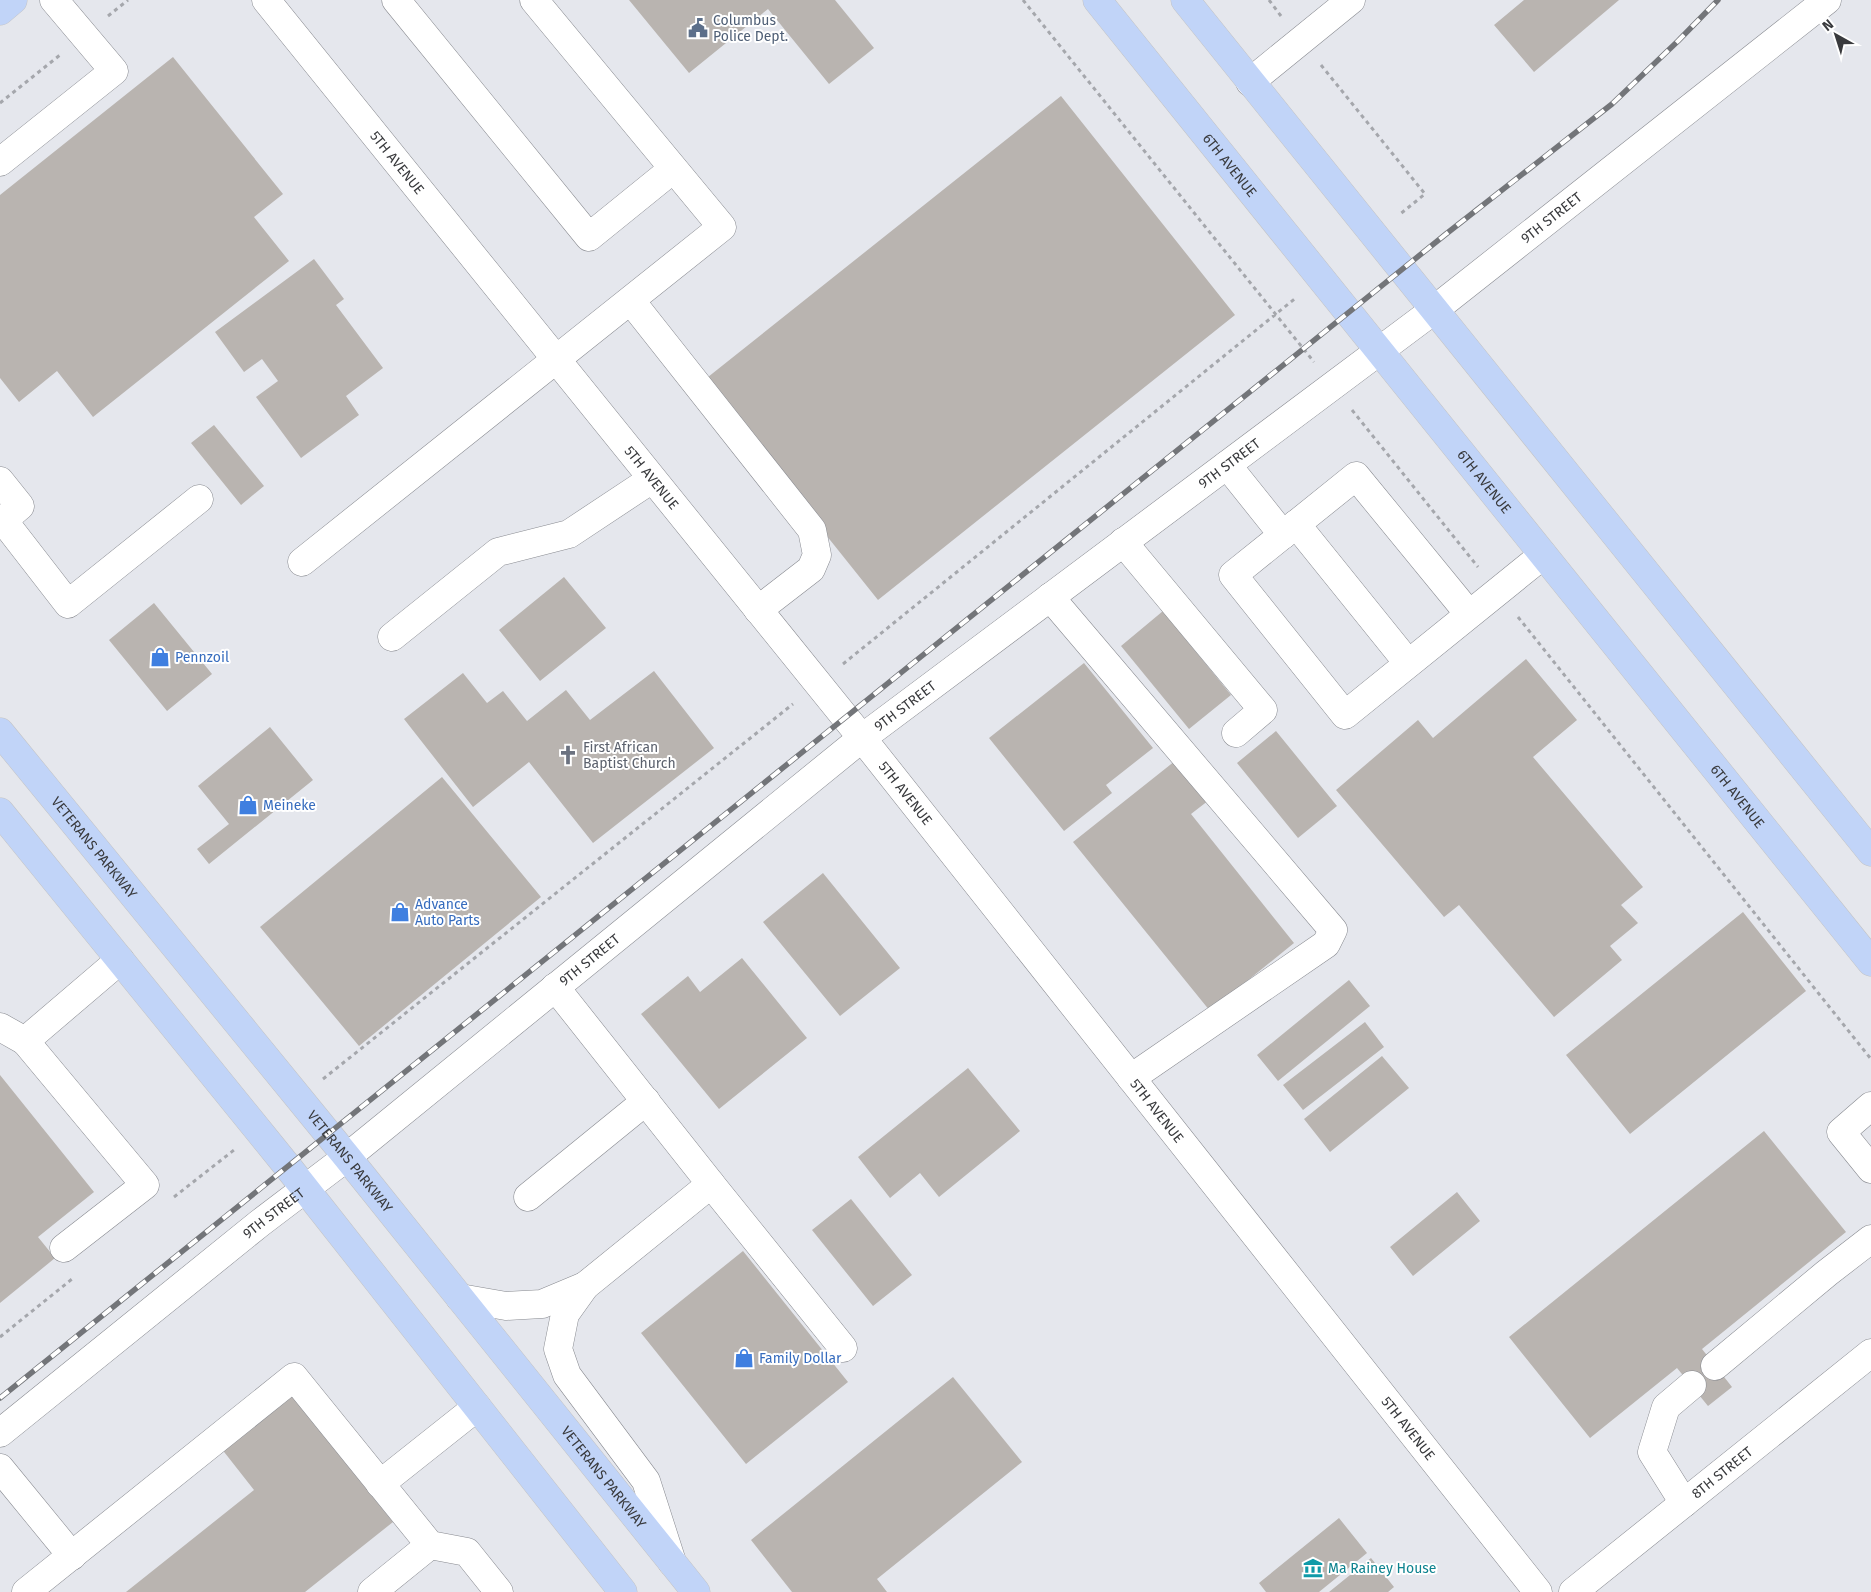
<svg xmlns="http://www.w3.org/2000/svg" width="1871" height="1592" viewBox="0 0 1871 1592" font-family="'Fira Sans',sans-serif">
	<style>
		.building { fill: #b9b4b0 }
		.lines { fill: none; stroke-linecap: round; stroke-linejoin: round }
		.minor-casing { stroke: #888a90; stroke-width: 29 }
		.major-casing { stroke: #c4c4c5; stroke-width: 29 }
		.path { stroke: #a5a7ac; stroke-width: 3; stroke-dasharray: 4 4; stroke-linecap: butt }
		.minor { stroke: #fff; stroke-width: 28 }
		.major { stroke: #c1d4f8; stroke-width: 28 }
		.rail-casing { stroke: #737579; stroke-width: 5.5 }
		.rail { stroke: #fff; stroke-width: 4; stroke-dasharray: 11; stroke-linecap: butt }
		.labels { text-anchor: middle; stroke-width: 4; stroke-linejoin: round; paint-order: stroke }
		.service-label { font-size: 14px; fill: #4e5e75; stroke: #fff; text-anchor: start }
		.street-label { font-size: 14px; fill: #393a3d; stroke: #fff }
		.shop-label { font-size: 14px; fill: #366cbe; stroke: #fff; text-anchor: start }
		.worship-label { font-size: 14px; fill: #5b616d; stroke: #fff; text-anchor: start }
		.culture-label { font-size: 14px; fill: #0d838f; stroke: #fff; text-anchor: start }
	</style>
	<rect width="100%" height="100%" fill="#e5e7ed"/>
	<path class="building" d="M629 0H835L874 48 829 84 768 9 689 73Z
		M1524 0H1619L1534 72 1494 25Z
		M173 57 283 194 254 217 289 261 93 417 57 371 19 402 0 378V195Z
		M1061 96 1235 315 878 600 703 381Z
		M314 259 344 299 336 305 383 368 346 396 359 415 301 458 256 397 278 381 262 359 244 372 215 332Z
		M214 425 264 486 241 505 191 443Z
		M564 577 606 628 540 681 499 630Z
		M154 603 212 674 167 711 109 640Z
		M1163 611 1231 695 1189 729 1121 646Z
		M1526 659 1577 720 1533 757 1643 887 1621 905 1638 923 1610 946 1622 960 1554 1017 1459 905 1444 917 1336 790 1418 720 1433 738Z
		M1084 663 1153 748 1106 785 1112 793 1064 831 989 738Z
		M654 671 714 748 593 843 529 762 473 807 404 719 463 673 487 703 503 691 527 721 566 690 590 720Z
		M270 727 313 780 209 864 197 849 229 824 198 786Z
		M1276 731 1337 806 1298 838 1237 763Z
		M1180 757 1213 797 1191 814 1294 943 1210 1011 1073 842Z
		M442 777 541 897 359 1046 260 927Z
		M823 873 900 968 840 1016 763 922Z
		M1743 912 1806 991 1630 1134 1566 1055Z
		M742 958 807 1038 719 1109 641 1014 688 976 700 992Z
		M1349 980 1370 1006 1278 1081 1257 1055Z
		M1365 1022 1384 1047 1303 1110 1283 1085Z
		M1382 1056 1409 1088 1330 1152 1304 1119Z
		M968 1068 1020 1131 939 1197 920 1173 890 1198 858 1157Z
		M0 1075 94 1192 38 1237 55 1258 0 1303Z
		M1764 1131 1846 1232 1702 1349 1732 1387 1708 1406 1677 1368 1590 1438 1509 1337Z
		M1457 1192 1480 1221 1413 1276 1390 1247Z
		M851 1199 912 1275 873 1306 812 1230Z
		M743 1251 848 1382 746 1464 641 1333Z
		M953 1377 1022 1462 877 1579 887 1592H792L751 1540Z
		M290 1393 393 1522 305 1592H126L254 1490 221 1448Z
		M1339 1518 1367 1553 1319 1592H1266L1259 1583Z
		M1371 1558 1394 1587 1388 1592H1329Z"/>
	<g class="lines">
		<defs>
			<g id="minor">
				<path id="s1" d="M266 0 862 738 1538 1592"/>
				<path d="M396 0 589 237 673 169"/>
				<path d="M1250 82 1351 0"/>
				<path d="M0 162 114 71 54 0"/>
				<path d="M631 301 812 530 817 555 811 569 758 610"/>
				<path d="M1227 465 1283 535"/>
				<path d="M0 481 20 506 0 523"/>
				<path d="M3 520 68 604 199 499"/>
				<path d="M1296 524 1408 663"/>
				<path d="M1123 542 1263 710 1236 733"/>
				<path d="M302 562 722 227 534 0"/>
				<path d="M1050 597 1333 930 1326 944 1131 1078"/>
				<path d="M1469 614 1356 476 1233 575 1345 715 1543 555"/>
				<path d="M392 637 498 552 569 534 652 479"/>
				<path d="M555 987 711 1184 585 1286 565 1314 558 1349 567 1375 646 1481 672 1562"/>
				<path d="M0 1027 25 1041"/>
				<path d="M1871 1106 1841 1132 1871 1169"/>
				<path d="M711 1184 843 1348"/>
				<path d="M528 1197 646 1101"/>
				<path d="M64 1248 145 1185 25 1041 120 960"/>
				<path d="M460 1298 506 1306 542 1304 585 1286"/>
				<path d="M1715 1366 1827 1273 1871 1239"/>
				<path id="s2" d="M0 1433 260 1223 347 1157 862 738 1434 310 1827 0"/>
				<path d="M0 1468 72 1556"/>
				<path d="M380 1484 477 1407"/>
				<path d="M1684 1503 1652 1452 1666 1407 1692 1385"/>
				<path d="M26 1592 294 1377 430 1545 467 1552 499 1592"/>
				<path d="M372 1592 430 1545"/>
				<path id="s3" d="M1573 1592 1871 1353"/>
			</g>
			<g id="major">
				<path id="s4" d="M1097 0 1871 962"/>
				<path d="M1185 0 1871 852"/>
				<path d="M0 11 13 0"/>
				<path id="s5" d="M0 732 347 1157 696 1592"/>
				<path d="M0 812 288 1167 623 1592"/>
			</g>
		</defs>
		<use href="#minor" class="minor-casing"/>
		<use href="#major" class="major-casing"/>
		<path class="path" d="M1023 0 1314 362
			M1269 0 1281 16
			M108 16 128 0
			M1321 65 1425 194 1399 215
			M0 103 60 55
			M1352 410 1478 567
			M1518 617 1871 1059
			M843 664 1297 297
			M323 1079 793 704
			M174 1197 234 1150
			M0 1337 72 1279"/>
		<use href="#minor" class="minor"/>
		<use href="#major" class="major"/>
		<defs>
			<path id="rail" d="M0 1398 1446 234 1612 104 1678 41 1718 0"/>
		</defs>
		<use href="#rail" class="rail-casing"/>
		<use href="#rail" class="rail"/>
	</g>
	<defs>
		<symbol id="civic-bare" viewBox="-9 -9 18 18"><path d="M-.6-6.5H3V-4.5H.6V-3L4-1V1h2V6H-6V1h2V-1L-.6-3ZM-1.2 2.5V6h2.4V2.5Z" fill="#5c6f8a" stroke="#fff" stroke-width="2.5" paint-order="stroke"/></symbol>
		<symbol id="shop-bare" viewBox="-9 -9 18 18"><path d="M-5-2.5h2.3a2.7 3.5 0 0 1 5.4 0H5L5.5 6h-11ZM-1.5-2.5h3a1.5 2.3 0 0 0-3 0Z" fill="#3f7fe0" stroke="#fff" stroke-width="2.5" paint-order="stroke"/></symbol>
		<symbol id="church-bare" viewBox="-9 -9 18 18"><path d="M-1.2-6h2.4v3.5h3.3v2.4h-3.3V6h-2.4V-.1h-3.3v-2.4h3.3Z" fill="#6b7280" stroke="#fff" stroke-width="2.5" paint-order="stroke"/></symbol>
		<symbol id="museum-bare" viewBox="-9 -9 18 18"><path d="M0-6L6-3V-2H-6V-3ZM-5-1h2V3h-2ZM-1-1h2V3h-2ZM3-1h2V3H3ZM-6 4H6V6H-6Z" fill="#0f9aa8" stroke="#fff" stroke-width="2.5" paint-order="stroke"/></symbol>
	</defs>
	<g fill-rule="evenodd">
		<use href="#civic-bare" x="684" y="14" width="28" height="28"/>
		<use href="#shop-bare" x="146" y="643" width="28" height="28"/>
		<use href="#church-bare" x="554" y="741" width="28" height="28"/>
		<use href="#shop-bare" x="234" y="791" width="28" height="28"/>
		<use href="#shop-bare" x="386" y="898" width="28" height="28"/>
		<use href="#shop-bare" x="730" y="1344" width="28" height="28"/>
		<use href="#museum-bare" x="1299" y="1554" width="28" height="28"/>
	</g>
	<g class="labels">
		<g class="service-label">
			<text x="713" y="25">Columbus<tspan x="713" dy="16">Police Dept.</tspan></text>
		</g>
		<g class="street-label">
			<text dy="5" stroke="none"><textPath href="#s1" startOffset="209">5TH AVENUE</textPath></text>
			<text dy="5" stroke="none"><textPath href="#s4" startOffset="212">6TH AVENUE</textPath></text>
			<text dy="5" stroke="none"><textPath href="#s2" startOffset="1971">9TH STREET</textPath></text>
			<text dy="5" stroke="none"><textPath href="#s2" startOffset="1566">9TH STREET</textPath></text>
			<text dy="5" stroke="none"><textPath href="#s1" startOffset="614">5TH AVENUE</textPath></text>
			<text dy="5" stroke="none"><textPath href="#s4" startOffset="618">6TH AVENUE</textPath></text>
			<text dy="5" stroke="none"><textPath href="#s2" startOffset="1161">9TH STREET</textPath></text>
			<text dy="5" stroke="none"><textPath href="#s1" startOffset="1019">5TH AVENUE</textPath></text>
			<text dy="5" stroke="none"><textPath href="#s4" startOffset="1022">6TH AVENUE</textPath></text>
			<text dy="5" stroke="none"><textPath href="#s5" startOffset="149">VETERANS PARKWAY</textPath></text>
			<text dy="5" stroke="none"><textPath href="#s2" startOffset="756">9TH STREET</textPath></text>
			<text dy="5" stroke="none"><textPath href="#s1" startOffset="1424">5TH AVENUE</textPath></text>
			<text dy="5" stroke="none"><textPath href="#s5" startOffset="554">VETERANS PARKWAY</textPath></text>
			<text dy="5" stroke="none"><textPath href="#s2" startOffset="351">9TH STREET</textPath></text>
			<text dy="5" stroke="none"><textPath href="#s1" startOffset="1829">5TH AVENUE</textPath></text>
			<text dy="5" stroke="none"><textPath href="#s3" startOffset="191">8TH STREET</textPath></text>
			<text dy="5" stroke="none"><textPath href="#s5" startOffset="959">VETERANS PARKWAY</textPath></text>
		</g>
		<g class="shop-label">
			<text x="175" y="662">Pennzoil</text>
			<text x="263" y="810">Meineke</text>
			<text x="415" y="909">Advance<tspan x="415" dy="16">Auto Parts</tspan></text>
			<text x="759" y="1363">Family Dollar</text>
		</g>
		<g class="worship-label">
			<text x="583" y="752">First African<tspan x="583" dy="16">Baptist Church</tspan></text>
		</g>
		<g class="culture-label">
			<text x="1328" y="1573">Ma Rainey House</text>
		</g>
	</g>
	<g transform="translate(1836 35) rotate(321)" stroke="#ffffff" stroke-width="4" paint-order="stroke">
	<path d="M0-4L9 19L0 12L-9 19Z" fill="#393a3d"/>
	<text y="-8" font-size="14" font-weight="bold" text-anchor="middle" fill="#393a3d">N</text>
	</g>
</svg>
